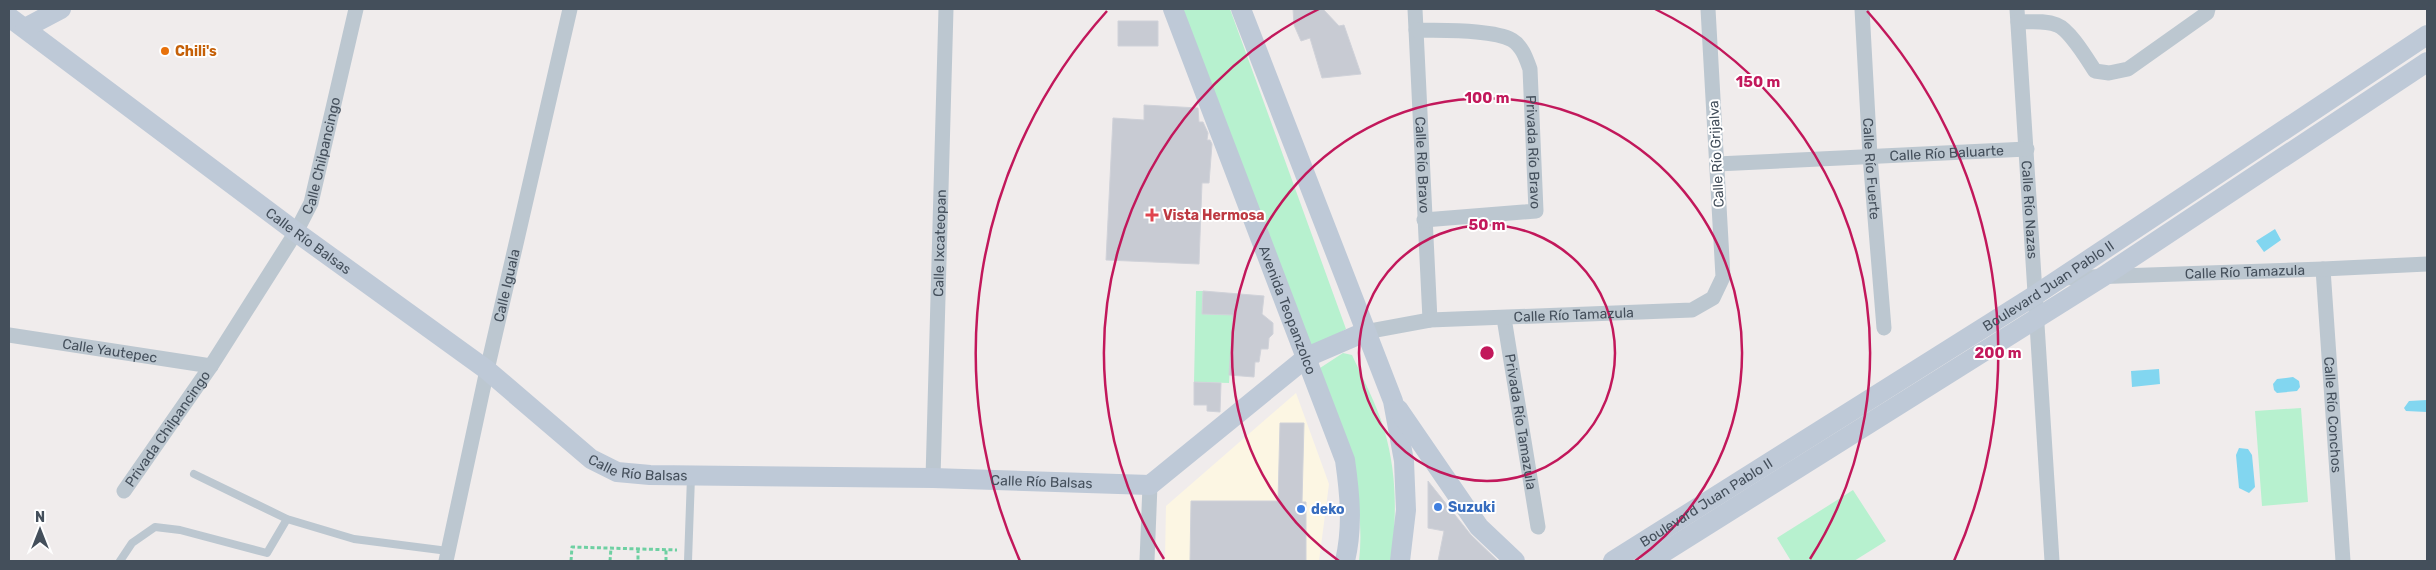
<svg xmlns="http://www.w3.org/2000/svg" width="2436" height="570" viewBox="0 0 2436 570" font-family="Rubik,sans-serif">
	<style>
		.commercial { fill: #fcf6e3 }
		.green { fill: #b7f1cf }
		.water { fill: #82d6f0 }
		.building { fill: #c8cbd3; stroke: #d0d2d9 }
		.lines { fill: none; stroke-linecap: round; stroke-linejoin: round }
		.path { stroke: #6ed0a2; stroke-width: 3; stroke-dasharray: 4 2.5; stroke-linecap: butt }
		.lane { stroke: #bcc7d0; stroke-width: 8 }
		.street { stroke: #bcc7d0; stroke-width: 15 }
		.secondary { stroke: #bec9d7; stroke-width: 20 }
		.ring { fill: none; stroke: #c2185b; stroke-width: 2.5 }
		.food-dot { fill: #e8710a; stroke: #fff; stroke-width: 2 }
		.health-dot { fill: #e0444e; stroke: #fff; stroke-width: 2 }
		.shop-dot { fill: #3f7fe0; stroke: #fff; stroke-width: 2 }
		.labels { text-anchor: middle; stroke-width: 4; stroke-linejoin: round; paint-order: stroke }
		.food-label { font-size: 14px; font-weight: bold; fill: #c56008; stroke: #fff; text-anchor: start }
		.street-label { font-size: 14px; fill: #444f5b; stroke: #fff }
		.health-label { font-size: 14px; font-weight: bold; fill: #be3a42; stroke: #fff; text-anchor: start }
		.shop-label { font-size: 14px; font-weight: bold; fill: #366cbe; stroke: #fff; text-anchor: start }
		.centre { fill: #c2185b; stroke: #fff; stroke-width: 2.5 }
		.ring-label { font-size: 15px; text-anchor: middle; font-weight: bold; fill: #c2185b; stroke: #fff; stroke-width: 4; stroke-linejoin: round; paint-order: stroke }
	</style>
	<rect width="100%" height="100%" fill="#f0ecec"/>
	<path class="commercial" d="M1296 393 1329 484 1319 561H1165L1166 506Z"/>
	<path class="green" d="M1182 9H1230L1346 329 1309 351Z
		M1196 291H1203L1202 314 1233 315 1229 383 1194 382Z
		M1343 353 1352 355C1363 379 1376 403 1384 429 1397 473 1397 516 1391 561H1359C1367 495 1339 430 1320 368Z
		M2301 408 2308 502 2262 506 2255 411Z
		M1853 490 1886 541 1854 561H1791L1777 538Z"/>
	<path class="water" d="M2275 229 2281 240 2264 252 2256 241Z
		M2159 369 2160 384 2132 387 2131 371Z
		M2293 377 2299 381 2300 387 2297 391 2277 393 2274 390 2273 384 2277 379Z
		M2427 400V412L2406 411 2404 408 2409 401Z
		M2239 448 2248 449 2252 455 2255 487 2249 493 2239 488 2236 455Z"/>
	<path class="building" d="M1293 9H1323L1339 26 1344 25 1361 74 1322 78 1310 38 1301 41 1294 25Z
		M1118 21H1158V46H1118Z
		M1144 105 1198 108 1199 122H1203L1208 133 1207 140H1210L1212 144 1209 183H1202L1199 264 1106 260 1113 118 1144 120Z
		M1203 291 1264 296 1262 314 1273 323V334L1269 338 1268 349H1261L1259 362H1255L1254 377 1229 375 1233 315 1202 314Z
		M1194 382 1221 383 1220 412 1207 411V405H1194Z
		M1280 423H1304L1302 502H1306V561H1190L1191 501H1278Z
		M1428 481 1471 535 1498 561H1438L1444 531 1428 528Z"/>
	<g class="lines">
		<path class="path" d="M638 549V561
			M571 561 572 547 677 550
			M610 561 611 548
			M666 561V550"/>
		<path class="lane" d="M194 474 287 519 354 539 448 551
			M120 561 132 543 155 527 180 530 267 553 287 519
			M688 561 691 477"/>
		<g class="street">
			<path id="s1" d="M1415 9 1430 320"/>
			<path id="s2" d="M1862 9 1870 156 1884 328"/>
			<path id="s3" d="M2017 9 2052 561"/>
			<path d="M2018 22C2031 22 2045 20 2057 25 2070 30 2087 59 2095 71L2109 73 2128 69 2207 13 2208 9"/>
			<path id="s4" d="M1416 30C1440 31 1492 29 1512 40 1522 46 1526 58 1530 69L1536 211 1424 220"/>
			<path id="s5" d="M1717 164 2027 149"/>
			<path id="s6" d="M2323 269 2343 561"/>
			<path id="s7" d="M2061 278 2323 269 2427 264"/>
			<path id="s8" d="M1504 318 1538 527"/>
			<path id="s9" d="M1365 332 1430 320 1692 310 1713 298 1723 277 1708 9"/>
			<path id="s10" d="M9 335 211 366"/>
			<path id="s11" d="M933 478 946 9"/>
			<path id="s12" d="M124 491 211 366 296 232 311 203 356 9"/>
			<path id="s13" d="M446 561 487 370 570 9"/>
			<path d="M1147 561 1150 485"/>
		</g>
		<g class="secondary">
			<path id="s14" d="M1173 9 1345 460C1350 495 1353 527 1345 561"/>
			<path d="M1241 9 1393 401 1404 461 1406 510 1400 561"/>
			<path id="s15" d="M9 17 296 232 487 370 591 459 617 472 650 475 933 478 1150 485 1307 357 1365 332"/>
			<path d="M25 28 61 9"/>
			<path d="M1398 409 1479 527 1515 561"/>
			<path id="s16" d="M1613 561 2034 296 2427 35"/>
			<path d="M1650 561 2104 276 2427 62"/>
		</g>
	</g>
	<g class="ring">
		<circle cx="1487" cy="353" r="128"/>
		<path d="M1339 561A255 255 0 1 1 1635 561"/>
		<path d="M1164 559A383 383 0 0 1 1319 9M1655 9A383 383 0 0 1 1810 559"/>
		<path d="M1020 561A511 511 0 0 1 1107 11M1867 11A511 511 0 0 1 1954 561"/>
	</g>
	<circle class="food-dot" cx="165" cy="51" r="5"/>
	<path class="health-dot" d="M1149.5 207.5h5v5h5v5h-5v5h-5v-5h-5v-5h5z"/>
	<g class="shop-dot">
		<circle cx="1438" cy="507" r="5"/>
		<circle cx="1301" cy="509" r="5"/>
	</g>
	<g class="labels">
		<g class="food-label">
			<text x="175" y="56">Chili's</text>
		</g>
		<g class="street-label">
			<text dy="5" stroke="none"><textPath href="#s4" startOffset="215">Privada Río Bravo</textPath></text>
			<text dy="5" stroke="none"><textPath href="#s5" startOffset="230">Calle Río Baluarte</textPath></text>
			<text dy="5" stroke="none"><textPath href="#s12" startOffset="392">Calle Chilpancingo</textPath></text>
			<text transform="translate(1716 154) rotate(-93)" y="5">Calle Río Grijalva</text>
			<text dy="5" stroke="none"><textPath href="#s1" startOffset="156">Calle Río Bravo</textPath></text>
			<text dy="5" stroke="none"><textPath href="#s2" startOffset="160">Calle Río Fuerte</textPath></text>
			<text dy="5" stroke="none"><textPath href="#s3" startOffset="201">Calle Río Nazas</textPath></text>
			<text dy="5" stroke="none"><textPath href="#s15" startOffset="374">Calle Río Balsas</textPath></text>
			<text dy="5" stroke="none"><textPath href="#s11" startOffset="235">Calle Ixcateopan</textPath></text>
			<text dy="5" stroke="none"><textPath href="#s7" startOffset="184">Calle Río Tamazula</textPath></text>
			<text dy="5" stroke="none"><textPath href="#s13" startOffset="282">Calle Iguala</textPath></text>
			<text dy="5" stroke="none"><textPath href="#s16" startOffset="515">Boulevard Juan Pablo II</textPath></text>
			<text dy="5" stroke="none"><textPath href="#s14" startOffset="322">Avenida Teopanzolco</textPath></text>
			<text dy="5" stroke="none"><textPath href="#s9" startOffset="210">Calle Río Tamazula</textPath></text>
			<text dy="5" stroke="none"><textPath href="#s10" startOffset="102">Calle Yautepec</textPath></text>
			<text dy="5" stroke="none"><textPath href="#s6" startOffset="146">Calle Río Conchos</textPath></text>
			<text dy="5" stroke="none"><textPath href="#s8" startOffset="105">Privada Río Tamazula</textPath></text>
			<text dy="5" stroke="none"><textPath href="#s12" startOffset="76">Privada Chilpancingo</textPath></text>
			<text dy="5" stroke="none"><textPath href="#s15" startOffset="780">Calle Río Balsas</textPath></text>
			<text dy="5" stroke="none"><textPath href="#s15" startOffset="1185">Calle Río Balsas</textPath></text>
			<text dy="5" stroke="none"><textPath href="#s16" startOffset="110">Boulevard Juan Pablo II</textPath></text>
		</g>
		<g class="health-label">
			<text x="1163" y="220">Vista Hermosa</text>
		</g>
		<g class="shop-label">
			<text x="1448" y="512">Suzuki</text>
			<text x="1311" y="514">deko</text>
		</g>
	</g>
	<circle cx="1487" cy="353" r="8" class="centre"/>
	<g class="ring-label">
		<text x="1758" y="87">150 m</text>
		<text x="1487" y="103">100 m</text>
		<text x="1487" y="230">50 m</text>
		<text x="1998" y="358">200 m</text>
	</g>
	<rect width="2436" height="570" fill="none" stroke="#444f5b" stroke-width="20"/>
	<g transform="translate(40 530)" stroke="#ffffff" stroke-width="4" paint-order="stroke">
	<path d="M0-4L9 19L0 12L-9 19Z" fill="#444f5b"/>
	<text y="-8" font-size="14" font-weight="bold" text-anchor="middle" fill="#444f5b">N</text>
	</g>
</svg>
